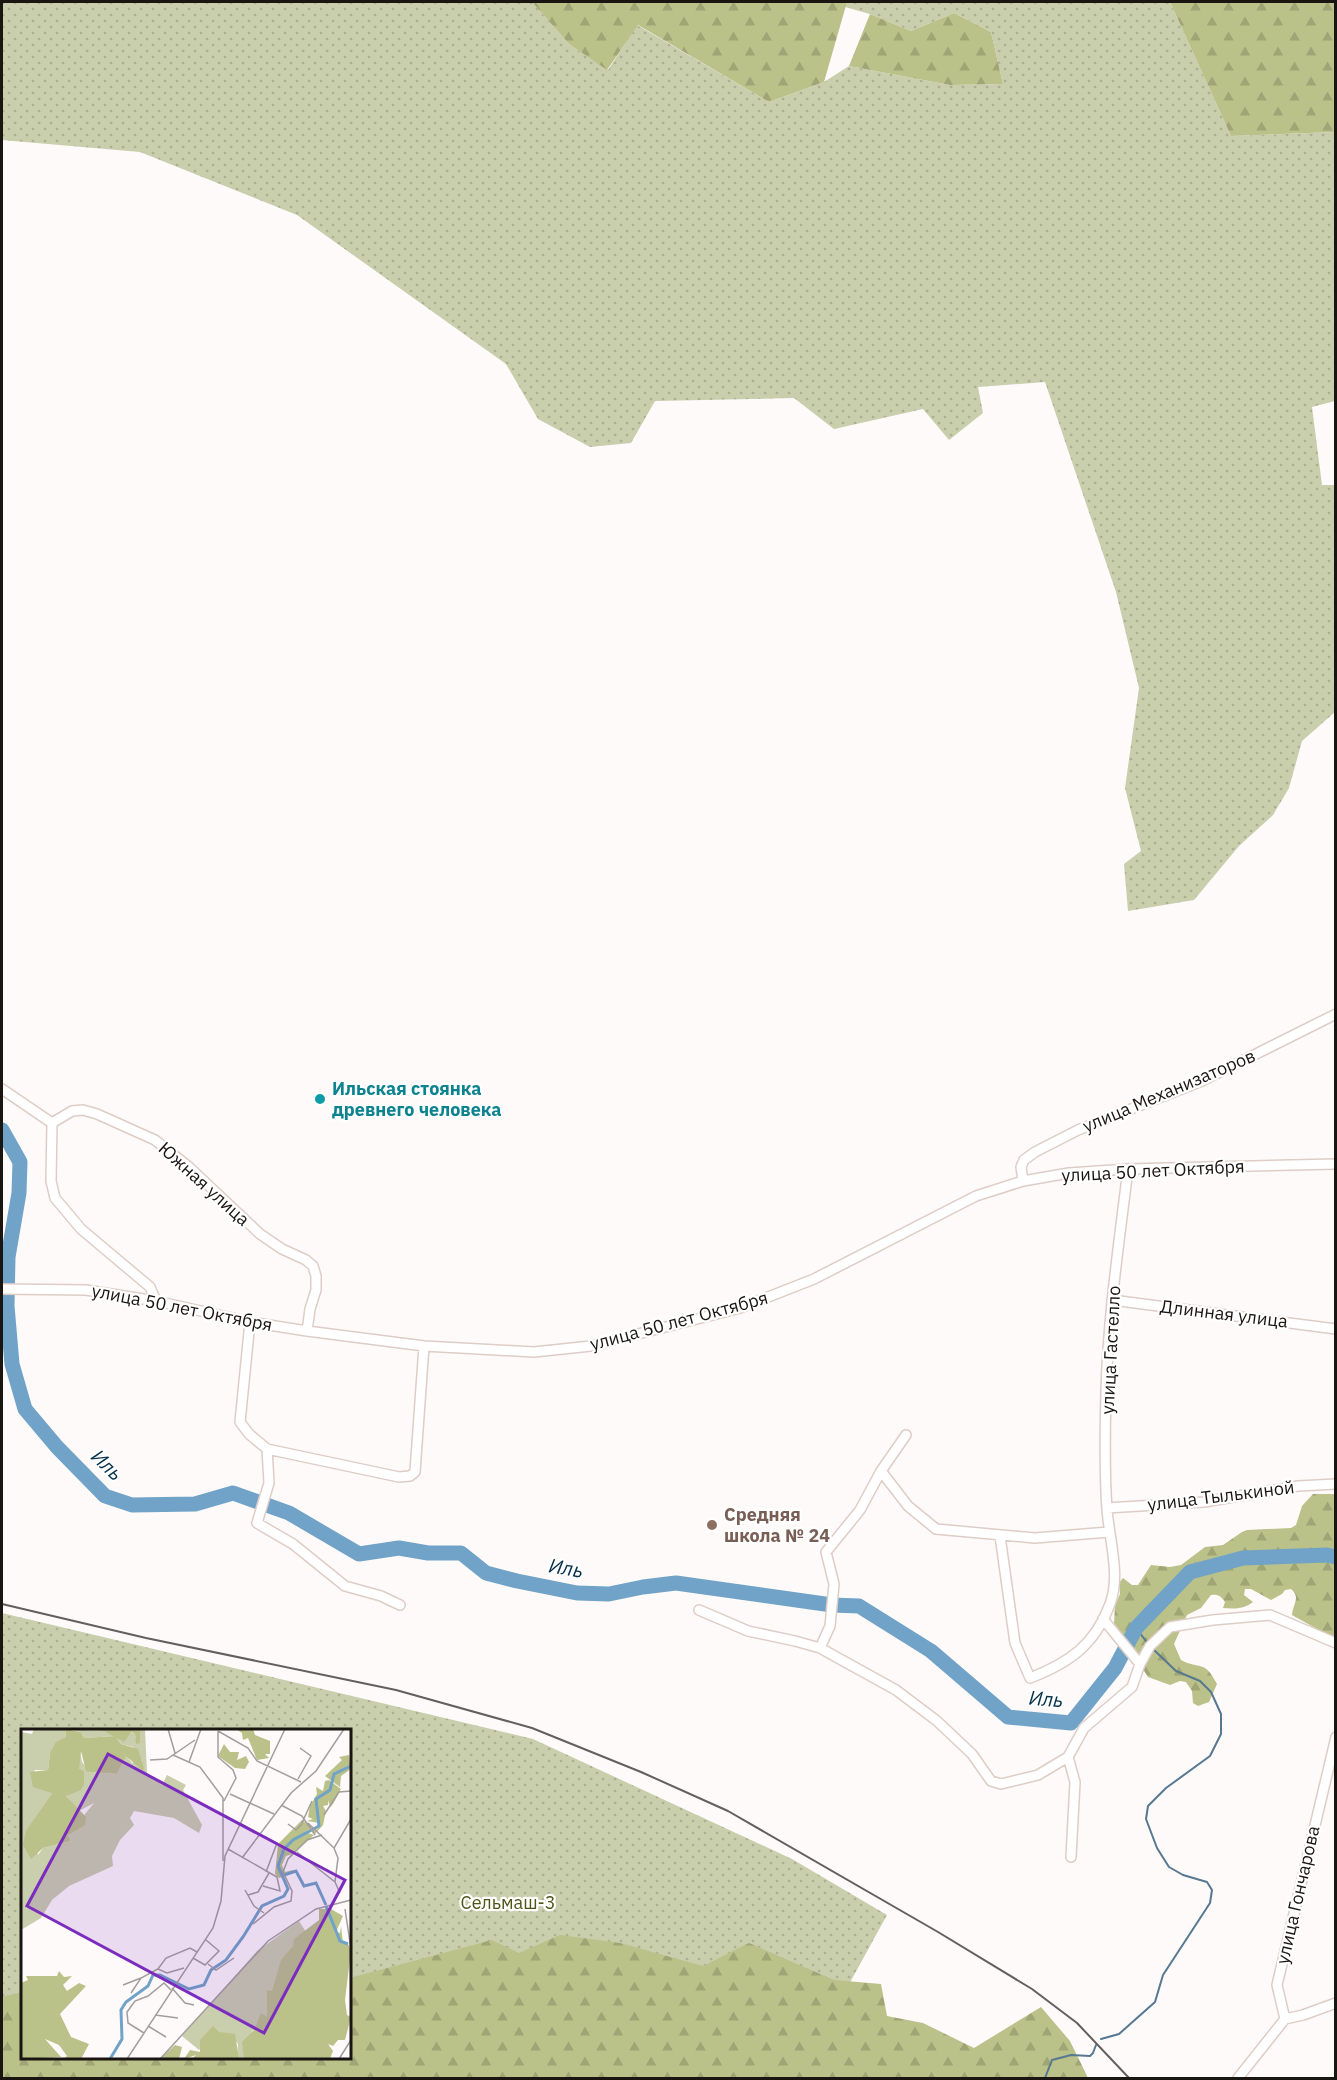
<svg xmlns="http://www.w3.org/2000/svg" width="1337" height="2080" viewBox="0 0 1337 2080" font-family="'IBM Plex Sans',sans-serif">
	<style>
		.grass { fill: url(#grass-dots); fill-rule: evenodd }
		.forest { fill: url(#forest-firs) }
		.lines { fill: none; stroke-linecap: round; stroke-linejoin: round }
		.stream { stroke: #567891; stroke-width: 2 }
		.river { stroke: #70a3c7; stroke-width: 15 }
		.minor-casing { stroke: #decdc6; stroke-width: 12 }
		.minor { stroke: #fff; stroke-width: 9 }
		.rail { stroke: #645e5c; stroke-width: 2 }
		.culture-dot { fill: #0f9aa8; stroke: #fff; stroke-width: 2 }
		.education-dot { fill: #8d6e63; stroke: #fff; stroke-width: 2 }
		.labels { text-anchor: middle; stroke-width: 4.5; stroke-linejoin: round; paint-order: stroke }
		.culture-label { font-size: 18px; font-weight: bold; fill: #0d838f; stroke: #fff; text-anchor: start }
		.street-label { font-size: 18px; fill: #1b1512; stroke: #fff }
		.education-label { font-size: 18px; font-weight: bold; fill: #785e54; stroke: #fff; text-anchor: start }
		.park-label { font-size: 18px; fill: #4f5515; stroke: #fff }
		.water-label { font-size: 20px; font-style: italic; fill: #043048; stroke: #fff }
		.inset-river { fill: none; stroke: #70a3c7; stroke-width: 3 }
		.inset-road { fill: none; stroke: #a39e9d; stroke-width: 1.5 }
		.view { fill: #7b2cbf; fill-opacity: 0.15; stroke: #7b2cbf; stroke-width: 3 }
		.inset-edge { fill: none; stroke: #1b1512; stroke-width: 3 }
	</style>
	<defs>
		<pattern id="grass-dots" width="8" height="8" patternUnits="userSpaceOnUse" patternTransform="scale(1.5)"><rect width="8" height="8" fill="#c9ceac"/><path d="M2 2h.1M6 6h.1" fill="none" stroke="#acb093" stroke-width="1.8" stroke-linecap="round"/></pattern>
		<pattern id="forest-firs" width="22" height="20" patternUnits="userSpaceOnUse" patternTransform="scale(1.5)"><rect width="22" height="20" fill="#bac189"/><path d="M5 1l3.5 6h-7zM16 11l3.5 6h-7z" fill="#9fa575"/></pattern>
	</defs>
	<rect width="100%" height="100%" fill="#fefaf9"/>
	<path class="grass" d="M2 2H532L569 44 608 70 637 25 769 102 824 82 849 66 950 85 1003 84 991 32 954 13 911 31 870 14 845 7 847 2H1170L1231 136 1335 132V401L1312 407 1322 485H1335V712L1302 741 1289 788 1273 815 1239 846 1194 900 1128 911 1124 864 1141 851 1125 788 1139 688 1116 592 1045 382 978 387 983 413 949 440 923 409 834 429 794 398 655 401 631 443 590 447 538 419 506 364 297 215 140 152 2 140Z
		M2 1613 533 1739 792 1859 887 1915 842 1997 337 2078H31L2 2012ZM22 1730H350V2058H22Z"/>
	<path class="forest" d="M532 2H847L824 82 769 102 638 25 607 70 569 44Z
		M1170 2H1335V132L1231 136Z
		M954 13 991 32 1003 84 950 85 849 66 870 14 911 31Z
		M1313 1494H1335V1636L1326 1634 1292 1615C1293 1604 1301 1597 1291 1589L1285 1590 1282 1594 1271 1600 1251 1589H1245L1244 1595 1253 1602C1244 1609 1234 1609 1223 1608L1225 1602C1221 1596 1218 1594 1211 1595L1201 1608 1187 1615 1174 1644 1181 1660C1200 1670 1204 1659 1217 1684L1209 1702 1198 1706 1193 1703 1192 1691 1186 1682 1180 1681 1170 1685 1148 1677 1114 1624 1115 1606 1120 1594 1119 1583 1123 1578 1132 1585H1138L1151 1565 1170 1567 1181 1565 1205 1547 1223 1545 1242 1532 1247 1530 1291 1528 1296 1525 1302 1506Z
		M560 1935 620 1943 703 1966 749 1943 834 1980 881 1984 887 2016 923 2023 974 2048 1041 2007 1070 2041 1088 2078H2V1997L22 1992V2058H350V1978L492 1940 519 1953Z"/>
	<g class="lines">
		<path class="stream" d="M1136 1628 1149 1645
			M1101 2039 1119 2034 1155 2002 1163 1975 1210 1903 1212 1890 1207 1882 1183 1875 1169 1867 1157 1848 1146 1819 1148 1806 1166 1788 1210 1756 1221 1734V1714L1211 1692 1200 1681 1176 1671 1153 1649
			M1045 2078 1052 2060 1071 2055 1090 2056 1093 2053 1096 2045"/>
		<path class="river" d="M2 1130 20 1162 19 1193 8 1257 7 1306 12 1364 25 1409 57 1447 105 1496 132 1505 195 1504 233 1493 289 1513 359 1554 399 1548 428 1553H461L486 1573 517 1581 577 1593 609 1594 643 1587 676 1583 832 1605 859 1606 931 1651 1008 1717 1071 1723 1115 1668 1136 1628 1190 1572 1243 1558 1327 1555 1336 1557"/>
		<defs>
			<path id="minor" d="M2 1089 52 1123
				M52 1123 72 1111 83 1110 97 1114 155 1140 189 1167 260 1234 282 1249 306 1260 313 1266 316 1276V1290L310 1309 307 1331
				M52 1123 51 1181 55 1198 81 1229 150 1287 156 1301
				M1023 1181 1021 1167 1024 1160 1035 1152 1078 1130 1202 1081 1336 1014
				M2 1289 86 1290 156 1301 250 1322 307 1331 424 1346 534 1352 591 1346 740 1308 814 1279 976 1196 1023 1181 1069 1173 1128 1169 1336 1164
				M1112 1300 1336 1329
				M250 1322 240 1422 249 1434 267 1449 399 1477 410 1476 415 1472 424 1346
				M267 1449 269 1483 257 1523 293 1544 345 1586 381 1596 400 1605
				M881 1471 908 1506 936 1529 1035 1538 1109 1532
				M1107 1508 1204 1502 1298 1486 1336 1484
				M1000 1536 1015 1643 1030 1678C1069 1663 1095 1645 1110 1604 1121 1575 1109 1539 1107 1509 1104 1470 1105 1430 1106 1391 1108 1317 1119 1243 1128 1169
				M699 1610 748 1631 795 1641 820 1648 896 1690 937 1721 972 1754 991 1781 1001 1784 1038 1775 1068 1757 1084 1728 1132 1687 1140 1664 1150 1646 1170 1627 1213 1620 1270 1615 1336 1643
				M1103 1619 1140 1664
				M820 1648 830 1626 834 1584 826 1552 860 1510 881 1471 906 1435
				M1068 1757 1075 1782 1071 1857
				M1285 2019 1277 1985 1336 1737
				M1238 2078 1285 2019 1303 2015 1336 2003"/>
		</defs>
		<use href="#minor" class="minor-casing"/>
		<use href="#minor" class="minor"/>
		<path class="rail" d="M2 1604 146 1638 396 1690 532 1728 641 1772 728 1811 938 1932 1032 1989 1077 2023 1129 2078"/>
	</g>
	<circle class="culture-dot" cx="320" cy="1099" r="6"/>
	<circle class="education-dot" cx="712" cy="1525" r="6"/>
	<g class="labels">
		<g class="culture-label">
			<text x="332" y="1095">Ильская стоянка<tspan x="332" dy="21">древнего человека</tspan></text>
		</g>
		<g class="street-label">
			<text transform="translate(1169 1091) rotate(-23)" y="6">улица Механизаторов</text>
			<text transform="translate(1153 1171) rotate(-3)" y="6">улица 50 лет Октября</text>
			<text transform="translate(204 1184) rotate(42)" y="6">Южная улица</text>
			<text transform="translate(182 1308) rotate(11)" y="6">улица 50 лет Октября</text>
			<text transform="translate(1224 1314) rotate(7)" y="6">Длинная улица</text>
			<text transform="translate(679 1321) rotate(-15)" y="6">улица 50 лет Октября</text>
			<text transform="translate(1111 1350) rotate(-87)" y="6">улица Гастелло</text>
			<text transform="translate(1221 1496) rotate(-7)" y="6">улица Тылькиной</text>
			<text transform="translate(1298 1895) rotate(-77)" y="6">улица Гончарова</text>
		</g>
		<g class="education-label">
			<text x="724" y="1521">Средняя<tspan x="724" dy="21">школа № 24</tspan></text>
		</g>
		<g class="park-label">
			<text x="508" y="1909">Сельмаш-3</text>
		</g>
		<g class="water-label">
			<text transform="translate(107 1465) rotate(44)" y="7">Иль</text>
			<text transform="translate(566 1568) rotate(10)" y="7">Иль</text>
			<text transform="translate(1046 1699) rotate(5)" y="7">Иль</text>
		</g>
	</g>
	<g transform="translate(21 1729)">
		<rect width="330" height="330" fill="#fefaf9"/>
		<path d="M13 0H44L45 8 29 24 27 41H13L31 64 11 94 17 126 22 119 50 112 47 106 73 74 58 82 45 67 52 62 59 22 61 33 69 43 96 45 105 26 111 34 121 32 112 18 100 15 94 7 63 9 60 3 49 0 83 2 96 7 101 12 109 3 114 5V10L119 0H124L126 44 141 56 146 46 165 56 162 61 181 96 178 104 153 89 113 82 109 89 113 96 99 111 91 127 92 137 48 157 31 171 20 189 0 201V3L11 5ZM278 192 285 203 256 287 231 302 225 330H216L217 315 211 307 192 302 178 321 161 307 236 222Z" fill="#c9ceac"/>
		<path d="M44 0 60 3 63 9 94 7 100 15 117 20 123 39 122 42 105 27 96 45 69 43 65 42 60 22 58 40 63 42V55L60 61 45 67 65 88 64 96 47 106 50 112 22 119 10 130 2 116 5 102 31 64 12 58 9 43 27 41 29 24 35 13 45 8ZM56 0H119V14L115 15 114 5 110 3 103 13 83 2ZM215 0H232L234 6 249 12V25H244L248 29 236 31 227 9 222 11 221 4ZM203 15 209 23H218L216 31 225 27 228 33 224 40 214 39 197 27ZM328 26 330 40 320 47 319 58 304 47 321 31 318 28ZM308 51 320 60 312 75 309 78 307 71V76L302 77 305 82 302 96 294 105 289 100 284 103 293 106 272 125 265 127 261 136 264 143 272 141 273 144 258 149 254 145 257 115 281 91 296 101 298 94 286 92 292 90 287 88 289 77 296 65 295 58 302 62 304 52ZM298 180H310L322 187 315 203 319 204 320 197 322 214 328 216 330 222 324 271 326 286 330 288 324 311H317L312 317 307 315 312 322 309 330H223L221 313 233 301 240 284 246 288V261L251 262 260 231 272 217 273 210 298 191ZM38 242 43 248 51 247 42 256 46 262 58 254 65 257 39 285 50 308 68 315 60 330H43L46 327 38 316 24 310 40 328 0 330V254L7 251 5 247H36ZM192 297 198 303 214 305 218 330H171L175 326 163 330 169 321 179 323V311ZM154 316 161 318 158 330H139Z" fill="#bac189"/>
		<path class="inset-river" d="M260 147 275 142 283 157 295 154 305 176M305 177 319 212 327 215M89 330 101 310 100 281 105 273 127 257 132 246H139L168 260 183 256 190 241 205 231 222 208 241 177 263 167 267 160 257 137 263 120 272 111 298 97 295 70 309 61 313 45 330 37"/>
		<path class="inset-road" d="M147 0 154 24M197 2 227 19 236 32 280 53M197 2V28L212 41 215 49 203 72M152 26 179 38 202 69V132M129 31 146 30 174 11M168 33 180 0M277 50 290 27 279 19M209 65 253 85M260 76 281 87 294 106M303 86 318 63 330 62M287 94 313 119M220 95 256 114 245 143M267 95 275 101 280 96 291 72M207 120 256 148 259 162 242 157M276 123 314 153M221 129 270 64 295 42 323 0M224 161 233 177 243 184M319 164 314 153 317 129 313 119 330 90M227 166 237 163 248 144M324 180 330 220M232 195 253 178 270 172 271 162 262 143 267 130 286 111 301 106M172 229 184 236 198 222 185 211M187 235 195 241 213 229M137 240 146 244 163 239M102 256 120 249M151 259 164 274 173 276M110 264 120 249 137 240 145 229 169 219 176 223M134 286 157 289M127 297 145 308M123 304 107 294 106 283 114 272 127 267 143 254 150 261M106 330 192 199 200 172 204 127 264 0M139 330 247 212 295 180 330 171M318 330 330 311"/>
		<path class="view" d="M87 25 324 151 243 304 6 177Z"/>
		<rect width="330" height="330" class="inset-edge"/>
	</g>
	<rect width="1337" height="2080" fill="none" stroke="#1b1512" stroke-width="6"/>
</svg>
